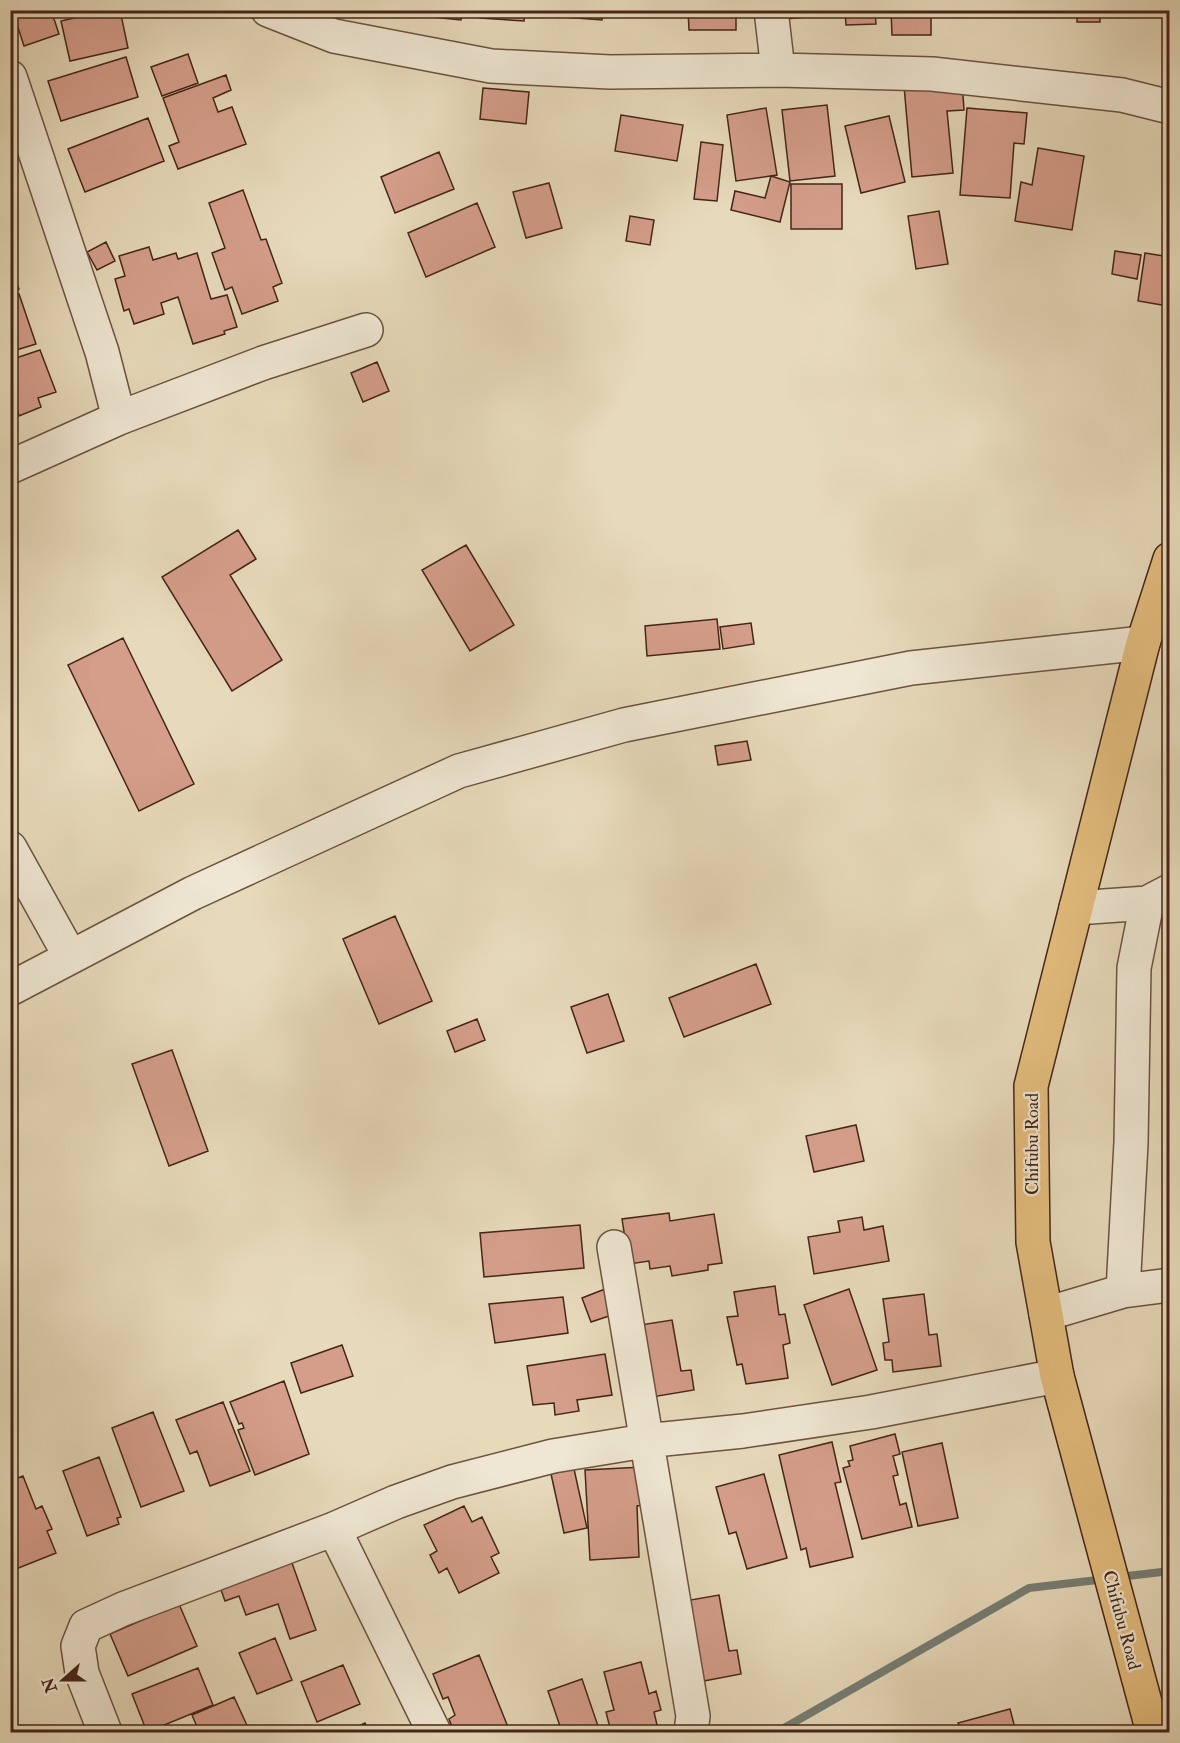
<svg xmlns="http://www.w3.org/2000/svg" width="1180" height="1743" viewBox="0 0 1180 1743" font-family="'IM FELL Double Pica',serif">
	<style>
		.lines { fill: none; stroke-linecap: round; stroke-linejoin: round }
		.stream { stroke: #767e75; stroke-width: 8 }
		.building { fill: #d59e8b; stroke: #442517; stroke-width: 1.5 }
		.minor-casing { stroke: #6d5240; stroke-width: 36 }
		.major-casing { stroke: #442517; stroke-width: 36 }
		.minor { stroke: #efe7d3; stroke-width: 33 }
		.major { stroke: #e4bd7e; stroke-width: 33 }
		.labels { text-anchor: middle; stroke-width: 4.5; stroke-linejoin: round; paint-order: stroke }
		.street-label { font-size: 18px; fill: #442517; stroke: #efe7d3 }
	</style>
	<rect width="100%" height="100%" fill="#e7dabb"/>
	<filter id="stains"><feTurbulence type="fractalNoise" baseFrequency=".00333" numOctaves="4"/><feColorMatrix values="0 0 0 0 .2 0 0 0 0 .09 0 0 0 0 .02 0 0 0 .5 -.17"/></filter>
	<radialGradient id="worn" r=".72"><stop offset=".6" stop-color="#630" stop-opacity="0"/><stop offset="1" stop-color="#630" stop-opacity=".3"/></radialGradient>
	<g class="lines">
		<path class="stream" d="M1119 1577 1170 1571
			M777 1732 1029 1588 1106 1579"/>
	</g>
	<path class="building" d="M28 10H51L59 34 24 46 14 15Z
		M108 10H120L128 48 70 61 61 21Z
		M423 10H462L461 20 422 16Z
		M480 10H525L524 21 480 18Z
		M551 10H603L602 20 550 16Z
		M618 10H660L659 16Z
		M688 10H736V30H689Z
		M772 10H819V16L773 20Z
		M845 10H875L876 24 846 25Z
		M891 10H931V35H892Z
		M1077 10H1100V22H1077Z
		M188 54 198 83 162 96 151 67Z
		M126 57 138 97 61 121 48 81Z
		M226 75 231 90 213 98 218 112 232 107 246 144 178 169 169 146 179 142 163 98Z
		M962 81 964 110 947 111 953 173 912 177 904 86Z
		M483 88 529 92 526 124 480 119Z
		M827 105 835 176 790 181 782 110Z
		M766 108 777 175 736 181 727 115Z
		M967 108 1027 113 1024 144 1014 143 1010 198 960 195Z
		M621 115 683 125 677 161 615 151Z
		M889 116 905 182 861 193 845 126Z
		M148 118 164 161 85 192 68 149Z
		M701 142 723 145 717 201 694 199Z
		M1038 148 1084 156 1072 230 1015 221 1021 182 1032 185Z
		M439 152 454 189 395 213 381 177Z
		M771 176 790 182 780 222 731 210 735 191 765 198Z
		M549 183 562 228 526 238 513 192Z
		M791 184H842V229H791Z
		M243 190 261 240 266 239 282 283 273 287 278 301 242 314 232 287 225 290 212 253 225 248 209 203Z
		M477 203 495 247 426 277 408 233Z
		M939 211 948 264 916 269 908 216Z
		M630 216 654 220 650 245 626 241Z
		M106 242 115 261 97 270 87 252Z
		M149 247 153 260 176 253 178 259 197 253 211 299 227 295 237 327 224 331 225 334 193 344 178 297 161 303 164 314 134 324 129 309 124 311 115 279 125 276 119 256Z
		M1115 251 1141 255 1137 279 1112 274Z
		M1145 253 1170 257 1168 306 1138 301Z
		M10 263 19 289 10 292Z
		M19 294 36 344 13 351 10 344V297Z
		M40 350 56 392 38 398 41 407 19 416 16 405 10 407V365L15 364 13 359Z
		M377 362 389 391 363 402 351 373Z
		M238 530 256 559 230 575 282 660 232 691 162 577Z
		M466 545 514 625 470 651 422 570Z
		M717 619 720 649 647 656 645 626Z
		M751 623 754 644 723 649 720 627Z
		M123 638 194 784 139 811 68 665Z
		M747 741 751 760 718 765 715 746Z
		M395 916 432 1001 379 1024 343 939Z
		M756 964 771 1004 684 1037 669 998Z
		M608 994 624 1041 587 1053 571 1007Z
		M477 1019 485 1040 455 1052 447 1031Z
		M172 1050 208 1151 169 1166 132 1064Z
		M856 1125 864 1161 814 1172 806 1136Z
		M669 1213 670 1221 714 1214 722 1263 708 1265V1270L672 1276 670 1266 650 1269 649 1261 629 1264 622 1219Z
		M862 1217 864 1230 883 1226 889 1261 814 1274 808 1237 840 1232 838 1221Z
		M580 1225 584 1268 484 1277 480 1233Z
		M775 1286 779 1315 785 1314 790 1343 783 1345 788 1378 746 1384 742 1364 737 1365 727 1317 738 1316 734 1292Z
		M605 1289 615 1314 591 1322 582 1298Z
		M849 1289 877 1370 832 1385 804 1305Z
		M924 1294 929 1335 937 1334 941 1366 893 1372 892 1360H885L883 1343 889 1342 883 1299Z
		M563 1297 568 1333 495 1343 489 1304Z
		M672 1320 681 1371 691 1370 694 1390 646 1398 634 1326Z
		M342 1345 353 1376 301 1393 291 1363Z
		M605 1354 612 1395 577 1400 579 1411 555 1415 554 1403 533 1405 527 1366Z
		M284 1381 309 1454 255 1475 238 1430 244 1428 242 1423 239 1424 230 1402Z
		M223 1402 250 1471 210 1486 197 1451 190 1454 176 1420Z
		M153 1412 184 1491 141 1507 112 1428Z
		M895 1434 900 1454 893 1456 898 1475 893 1476 900 1505 906 1503 912 1527 862 1539 843 1468 850 1466 848 1461 853 1460 850 1446Z
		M832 1442 841 1482 835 1483 853 1557 810 1567 806 1548 801 1550 779 1455Z
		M942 1443 958 1518 918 1526 902 1452Z
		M99 1457 121 1517 117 1518 119 1524 87 1536 63 1471Z
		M643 1467 645 1505 637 1506 639 1557 590 1560 585 1470Z
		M574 1469 587 1528 564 1533 551 1474Z
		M764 1474 787 1558 747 1569 736 1532 729 1534 716 1487Z
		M23 1476 36 1509 42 1506 52 1529 47 1531 56 1553 16 1569 10 1554V1481Z
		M464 1506 472 1522 482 1517 499 1553 491 1557 499 1573 459 1593 447 1568 439 1573 430 1555 437 1551 424 1525Z
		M292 1563 316 1630 290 1639 278 1604 246 1615 239 1596 225 1601 219 1584Z
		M719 1595 729 1651 737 1650 741 1674 693 1683 679 1602Z
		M179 1604 197 1646 128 1676 110 1634Z
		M275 1638 292 1680 257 1694 239 1653Z
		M479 1655 508 1727 495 1732H454L449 1719 455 1715 448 1697 443 1699 433 1674Z
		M641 1662 649 1694 656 1691 661 1710 654 1712 658 1729 643 1732H611L606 1712 614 1710 604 1672Z
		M343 1665 360 1704 317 1722 301 1682Z
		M198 1668 213 1705 147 1732 132 1694Z
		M582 1679 600 1732H562L548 1691Z
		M234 1697 250 1732H191L198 1729 192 1715Z
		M1010 1709 1016 1732H961L958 1723Z
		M365 1723 370 1732H346Z"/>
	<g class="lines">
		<defs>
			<path id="minor" d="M268 10 334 36 491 66 610 72 778 70 932 74 1122 95 1170 107
				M771 10 778 70
				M10 77 102 352 119 418
				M10 467 119 418 263 363 366 330
				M10 848 70 956
				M1076 908 1147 903 1170 891
				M10 989 193 893 459 771 624 725 911 668 1143 643
				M614 1247 693 1716 691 1732
				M1123 1291 1131 1143 1134 968 1147 903
				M1046 1314 1123 1291 1170 1285
				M334 1529 434 1732
				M105 1732 82 1673 78 1646 86 1626 123 1609 334 1529 396 1502 452 1482 553 1456 645 1441 743 1431 871 1412 1057 1376"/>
			<path id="major" d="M1153 1732 1057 1376 1033 1242 1031 1086 1143 643 1170 559"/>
		</defs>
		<use href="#minor" class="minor-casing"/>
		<use href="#major" class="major-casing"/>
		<use href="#minor" class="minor"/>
		<use href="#major" class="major"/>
	</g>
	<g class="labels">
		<g class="street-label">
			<text transform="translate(1032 1144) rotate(-90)" y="6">Chifubu Road</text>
			<text transform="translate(1122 1620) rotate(75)" y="6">Chifubu Road</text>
		</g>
	</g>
	<rect width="1180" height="1743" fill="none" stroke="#e7dabb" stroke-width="36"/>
	<rect x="12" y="12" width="1156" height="1719" fill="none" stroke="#442517" stroke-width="3"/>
	<rect x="18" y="18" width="1144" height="1707" fill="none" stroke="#442517" stroke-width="1.5"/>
	<g transform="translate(63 1680) rotate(249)" stroke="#efe7d3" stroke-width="4.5" paint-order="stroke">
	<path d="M0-4.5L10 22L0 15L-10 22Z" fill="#442517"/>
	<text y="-9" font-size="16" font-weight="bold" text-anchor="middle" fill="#442517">N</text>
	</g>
	<rect width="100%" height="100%" filter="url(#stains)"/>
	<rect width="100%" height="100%" fill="url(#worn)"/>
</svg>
